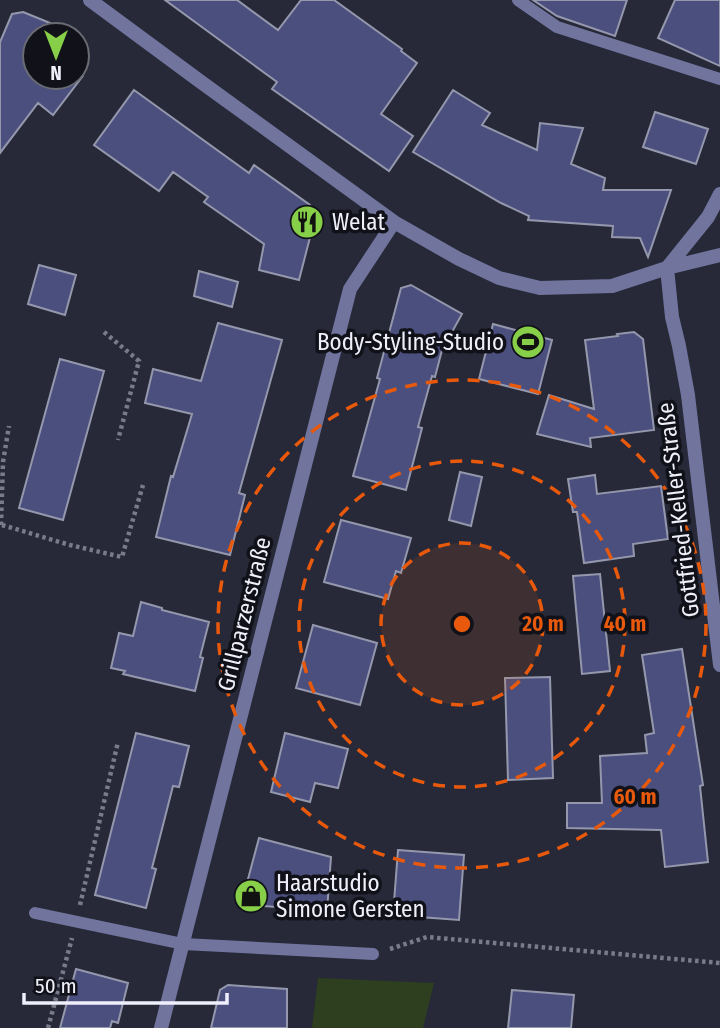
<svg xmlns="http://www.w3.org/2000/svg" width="720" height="1028" viewBox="0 0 720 1028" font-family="'Fira Sans Condensed',sans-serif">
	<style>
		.green { fill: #2d3f1f }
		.building { fill: #4b4f7e; stroke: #9598ac; stroke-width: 2 }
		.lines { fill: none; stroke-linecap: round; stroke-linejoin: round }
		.path { stroke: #797b89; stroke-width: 4.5; stroke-dasharray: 3.5 3.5; stroke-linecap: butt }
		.lane { stroke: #71759d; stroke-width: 12 }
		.street { stroke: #71759d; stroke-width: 14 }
		.ring { fill: none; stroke: #e8590c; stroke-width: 3.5; stroke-dasharray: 12 9 }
		.labels { text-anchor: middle; stroke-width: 7; stroke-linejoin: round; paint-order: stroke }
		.poi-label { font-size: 23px; fill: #eff0fb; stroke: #111219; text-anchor: start }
		.street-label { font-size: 23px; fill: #eff0fb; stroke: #111219 }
		.centre { fill: #e8590c; stroke: #111219; stroke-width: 3.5 }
		.ring-label { font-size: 21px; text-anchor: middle; font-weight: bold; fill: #e8590c; stroke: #111219; stroke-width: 7; stroke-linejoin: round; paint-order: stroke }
	</style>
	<rect width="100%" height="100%" fill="#272939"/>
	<path class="green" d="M318 978 434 983 423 1028H312Z"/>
	<path class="building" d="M165 0H237L278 30 301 0H334L402 49 401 51 417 63 381 114 413 136 389 171 272 89 277 82Z
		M533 0H627L615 36 557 16Z
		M675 0H720V66L658 38Z
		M23 12 77 34 35 35V77H82L53 115 38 103 0 153V42L12 14Z
		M134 90 249 173 254 165 310 205 315 218 299 280 259 270 264 244 204 202 208 197 173 172 159 191 94 145Z
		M453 90 490 113 482 125 537 150 540 123 583 128 571 164 605 178 603 190H671L648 257 640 238 612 237 613 226 528 220 529 216 501 203 413 152Z
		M655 112 708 129 696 164 643 147Z
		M39 265 76 275 65 315 28 304Z
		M199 271 238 282 232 307 194 296Z
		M411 285 462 314 442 350 435 377 432 376 418 427 422 428 406 490 353 476 380 379 377 378 401 288Z
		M218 323 282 340 239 493 245 495 230 555 156 537 171 476 173 477 192 414 145 403 153 369 201 381Z
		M493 324 552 340 538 394 479 379Z
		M634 332 643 339 654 430 590 438 591 447 537 434 549 395 594 409 585 340 618 336 617 334Z
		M60 359 104 371 63 520 19 508Z
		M460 472 482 477 471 526 449 520Z
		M595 475 597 494 661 486 668 539 633 544 634 556 584 563 577 512H573L568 479Z
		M341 520 411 538 401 573 396 571 388 599 324 582Z
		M600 574 610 671 582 674 573 576Z
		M141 602 162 608V610L209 622 200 657 203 658 195 691 123 674 125 671 111 668 119 633 133 636Z
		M313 625 377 643 360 705 296 688Z
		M682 649 703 785 700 786 708 862 665 867 661 830 567 828V803H602L600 756 647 753 645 735 654 733 642 655Z
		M550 677 553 778 508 780 505 678Z
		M136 733 189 746 179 787 173 786 152 868 156 869 146 908 95 895Z
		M285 733 348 749 338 788 315 783 310 802 271 792Z
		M259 838 331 857 327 911 252 905 244 894Z
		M398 850 464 855 459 920 393 915Z
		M76 969 128 983 118 1023 112 1021 110 1028H60Z
		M228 985 287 989V1028H211L220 990Z
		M512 990 574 995 571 1028H508Z"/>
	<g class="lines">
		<path class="path" d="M104 332 139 361 118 440
			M1 525 3 462 9 426
			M2 525 70 545 122 557 143 485
			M80 905 118 742
			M390 949 427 937 720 963
			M48 1028 72 938"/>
		<path class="lane" d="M518 0 557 27 720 79
			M35 913 183 944 373 954"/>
		<path class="street" d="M90 0 201 82 394 222 459 259 499 278 540 288 612 286 667 268 720 255
			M667 268 672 317 679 346 688 395 720 665
			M667 268 708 217 720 194
			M161 1028 350 289 394 222"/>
	</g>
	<circle cx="462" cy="624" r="81" fill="#e8590c" fill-opacity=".12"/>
	<g class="ring">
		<circle cx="462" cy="624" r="81"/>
		<circle cx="462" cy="624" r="163"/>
		<circle cx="462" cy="624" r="244"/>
	</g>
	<defs>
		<symbol id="restaurant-disc" viewBox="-11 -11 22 22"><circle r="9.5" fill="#88cf49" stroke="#111219"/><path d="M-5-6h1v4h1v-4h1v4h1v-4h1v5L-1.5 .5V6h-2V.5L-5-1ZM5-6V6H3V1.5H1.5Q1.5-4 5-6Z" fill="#111"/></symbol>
		<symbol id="stadium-disc" viewBox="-11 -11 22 22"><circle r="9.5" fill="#88cf49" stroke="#111219"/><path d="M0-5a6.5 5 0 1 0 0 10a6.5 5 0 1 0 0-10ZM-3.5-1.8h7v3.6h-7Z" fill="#111"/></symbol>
		<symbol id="shop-disc" viewBox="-11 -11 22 22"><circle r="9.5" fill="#88cf49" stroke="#111219"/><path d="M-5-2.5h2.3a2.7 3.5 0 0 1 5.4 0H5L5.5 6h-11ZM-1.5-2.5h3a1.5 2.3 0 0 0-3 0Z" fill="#111"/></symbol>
	</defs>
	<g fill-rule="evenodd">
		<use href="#restaurant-disc" x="288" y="203" width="38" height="38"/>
		<use href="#stadium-disc" x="509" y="323" width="38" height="38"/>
		<use href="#shop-disc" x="232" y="877" width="38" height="38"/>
	</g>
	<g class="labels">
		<g class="poi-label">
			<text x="332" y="230">Welat</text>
			<text x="504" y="350" text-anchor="end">Body-Styling-Studio</text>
			<text x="276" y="891">Haarstudio<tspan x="276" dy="26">Simone Gersten</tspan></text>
		</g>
		<g class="street-label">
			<text transform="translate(678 510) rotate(-97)" y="8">Gottfried-Keller-Straße</text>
			<text transform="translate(244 614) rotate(-76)" y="8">Grillparzerstraße</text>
		</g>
	</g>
	<circle cx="462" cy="624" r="10" class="centre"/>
	<g class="ring-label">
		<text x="543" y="631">20 m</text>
		<text x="625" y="631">40 m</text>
		<text x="635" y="804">60 m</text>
	</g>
	<g transform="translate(56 56) rotate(180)"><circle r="33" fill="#111219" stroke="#6a6b73" stroke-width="2"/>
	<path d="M0-5L12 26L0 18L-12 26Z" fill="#88cf49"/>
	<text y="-10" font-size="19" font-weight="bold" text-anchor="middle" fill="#eff0fb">N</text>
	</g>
	<path d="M24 993v10h203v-10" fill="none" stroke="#eff0fb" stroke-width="3.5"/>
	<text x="35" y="993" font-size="21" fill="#eff0fb" stroke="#111219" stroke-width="5" paint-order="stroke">50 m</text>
</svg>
